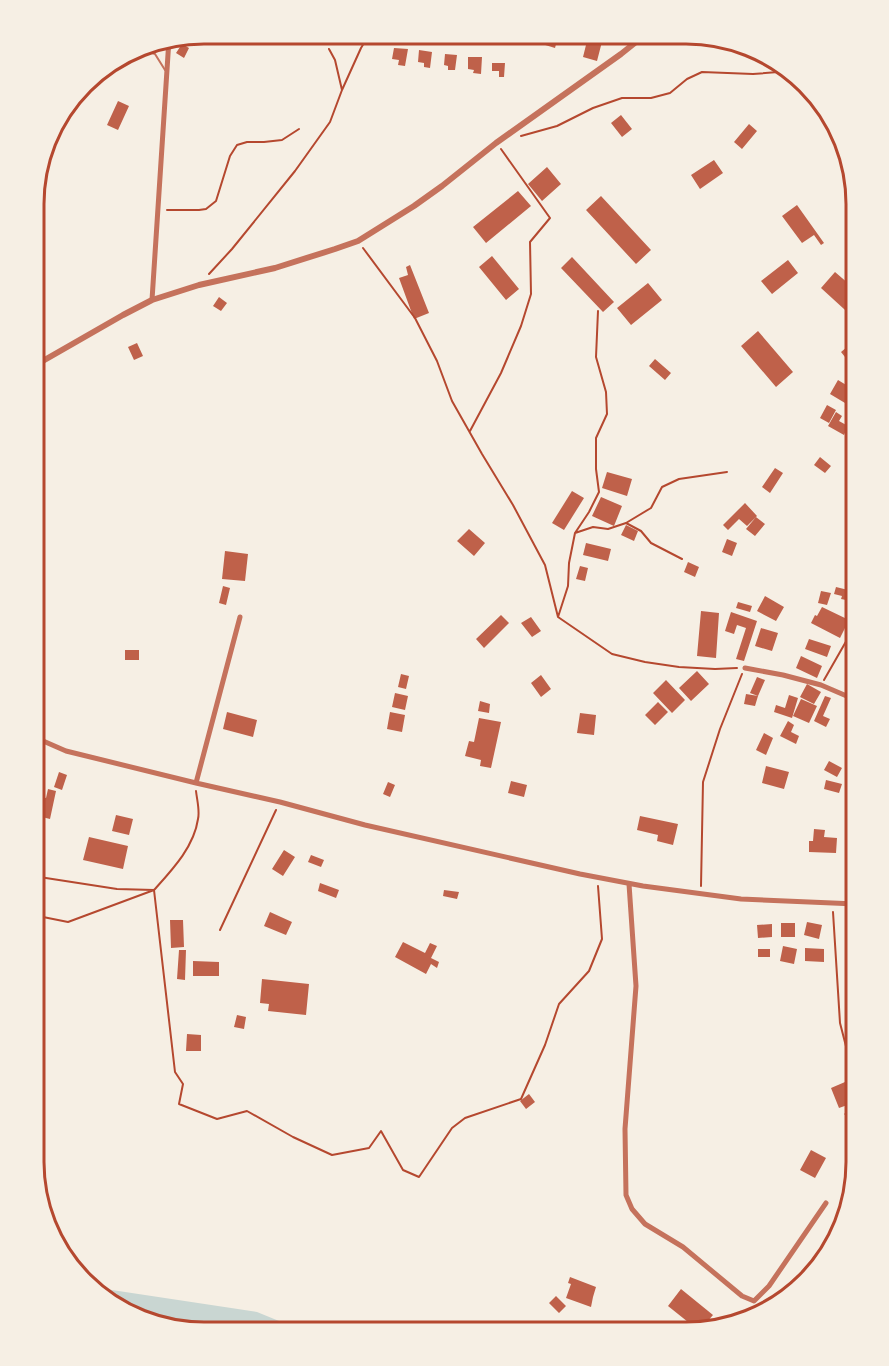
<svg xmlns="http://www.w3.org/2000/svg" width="889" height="1366" viewBox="0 0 889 1366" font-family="Poppins,sans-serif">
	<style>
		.water { fill: #c9d6d2 }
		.building { fill: #bf614a }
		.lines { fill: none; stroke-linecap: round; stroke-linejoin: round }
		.path { stroke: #b5482f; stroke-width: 2 }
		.service { stroke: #c5725c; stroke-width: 2 }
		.minor { stroke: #c5725c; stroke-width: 5 }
		.tertiary { stroke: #c5725c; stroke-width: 6 }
		.rim { fill: none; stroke: #b5482f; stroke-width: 3 }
	</style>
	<rect width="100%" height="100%" fill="#f6efe4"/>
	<path class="water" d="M92 1287 257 1312 306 1332H182L100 1298Z"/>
	<path class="building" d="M385 34H400V40L385 41Z
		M545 34H604L597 61 583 57 586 45 558 37 555 48 542 44Z
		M182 44 189 48 184 58 176 53Z
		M394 48 408 49 405 66 398 65 399 60 392 59Z
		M419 50 432 52 430 68 424 67V63L418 62Z
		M445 54 457 55 455 70H448V66L444 65Z
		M468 57H482L481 74 473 73 474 70 468 69Z
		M492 63H505L504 77H499V71H492Z
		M76 94 81 96 72 113 64 108Z
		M118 101 129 106 118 130 107 125Z
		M621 115 632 129 622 137 611 123Z
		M749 124 757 131 742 149 734 142Z
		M714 160 723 173 700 189 691 175Z
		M40 166 47 169 40 183 35 181Z
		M547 167 561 184 542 201 528 184Z
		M518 191 531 206 486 243 473 227Z
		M601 196 651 250 636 264 586 210Z
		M797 205 824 243 821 245 814 235 802 243 782 216Z
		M854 211 856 213V230L846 219Z
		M492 256 519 289 506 300 479 267Z
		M572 257 614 302 603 312 561 268Z
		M788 260 798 273 772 294 761 281Z
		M410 265 429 313 414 319 399 278 408 275 406 267Z
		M835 272 856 290V320L821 288Z
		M648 283 662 300 631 325 617 308Z
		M219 297 227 303 221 311 213 306Z
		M758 331 793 372 776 387 741 346Z
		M853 342 856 345V356L849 362 841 352Z
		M137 343 143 356 134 360 128 347Z
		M655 359 671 373 665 380 649 366Z
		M838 380 856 391V397L850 406 830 394Z
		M827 405 836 410 829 423 820 418Z
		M836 412 842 416 839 421 848 426 844 435 828 426Z
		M820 457 831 466 825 473 814 465Z
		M775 468 783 473 770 493 762 487Z
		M607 472 632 479 627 496 602 488Z
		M572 491 584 498 564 530 552 523Z
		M601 497 622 506 614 526 592 516Z
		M745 503 757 516 747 526 739 519 728 530 723 525Z
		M756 517 765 524 755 536 746 529Z
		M626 525 638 531 634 541 621 535Z
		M469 529 485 543 474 556 457 541Z
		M727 539 737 543 732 556 722 552Z
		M586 543 611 549 608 561 583 555Z
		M225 551 248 554 245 581 222 579Z
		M688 562 699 567 695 577 684 572Z
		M580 566 588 568 585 581 576 579Z
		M223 586 230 588 226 605 219 603Z
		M836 587 856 592V602L841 599 842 596 834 594Z
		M821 591 831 593 827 605 818 603Z
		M765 596 784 607 776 621 757 611Z
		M738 602 752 606 750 612 736 608Z
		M822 607 849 620 840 638 811 623 815 615 817 616Z
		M701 611 719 613 716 658 697 656Z
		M731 612 757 621 744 661 736 659 746 628 737 625 734 634 725 631Z
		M501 615 509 623 484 648 476 639Z
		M531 617 541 631 532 637 521 623Z
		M761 628 778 633 772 651 755 646Z
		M809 639 831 646 827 657 805 649Z
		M125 650H139V660H125Z
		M801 656 822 666 817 678 796 668Z
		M697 671 709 684 691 701 679 688Z
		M401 674 409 676 406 689 398 687Z
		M541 675 551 689 541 697 531 683Z
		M757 677 765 680 758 696 750 693Z
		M666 680 685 700 672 713 653 693Z
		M807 684 821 692 814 704 800 697Z
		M395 693 408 696 405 710 392 707Z
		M746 694 758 696 755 706 744 704Z
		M789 695 798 698 792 718 774 712 776 705 785 708Z
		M825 696 831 698 823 716 830 719 826 727 814 721Z
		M801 699 817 706 809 723 793 716Z
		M480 701 490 704 489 713 478 711Z
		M658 702 668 712 655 725 645 715Z
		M227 712 257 720 253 737 223 729Z
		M390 712 405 715 402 732 387 729Z
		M580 713 596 715 594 735 577 733Z
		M479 718 501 722 491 768 480 766 481 760 465 756 469 741 474 742Z
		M788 721 794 725 791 732 799 736 796 744 780 736Z
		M764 733 773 738 766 755 756 750Z
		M829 761 842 768 837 777 824 770Z
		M766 766 789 772 784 789 762 783Z
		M59 772 67 775 62 790 54 787Z
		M826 780 842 784 839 793 824 789Z
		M511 781 527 785 524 797 508 793Z
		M388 782 395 785 390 797 383 794Z
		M48 789 56 791 50 819 34 815V795L46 798Z
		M116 815 133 819 129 835 112 831Z
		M640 816 678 824 673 845 657 841 658 835 637 830Z
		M814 829 825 830 824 837 837 838 836 853 809 852V841H813Z
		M89 837 128 846 123 869 83 860Z
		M284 850 295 857 283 876 272 869Z
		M311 855 324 860 321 867 308 862Z
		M320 883 339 890 336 898 318 891Z
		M444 890 459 892 457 899 443 896Z
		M270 912 292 922 286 935 264 926Z
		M170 920H183L184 947 171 948Z
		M807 922 822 925 819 939 804 935Z
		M781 923H795V937H781Z
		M772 924V937L758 938 757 925Z
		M403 942 425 953 430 943 437 946 431 958 439 962 437 968 431 964 426 974 395 957Z
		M783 946 797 949 794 964 780 961Z
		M805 948 824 949V962L805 961Z
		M758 949H770V957H758Z
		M179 950H186L185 980 177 979Z
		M193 961 219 962V976H193Z
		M262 979 309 984 306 1015 268 1011 269 1004 260 1003Z
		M237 1015 246 1017 244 1029 234 1027Z
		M187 1034 201 1035V1051H186Z
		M845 1082 853 1103 839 1108 831 1088Z
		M529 1094 535 1102 526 1109 520 1101Z
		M856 1103V1118L852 1122 844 1114Z
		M811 1150 826 1158 815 1178 800 1170Z
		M570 1277 596 1287 593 1297 591 1307 566 1298 571 1284 568 1283Z
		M681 1289 713 1315 700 1330H698L668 1306Z
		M556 1296 566 1306 559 1313 549 1303Z"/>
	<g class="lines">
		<path class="path" d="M329 49 335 60 342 90
			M521 136 557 126 593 108 622 98H651L670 93 687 79 702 72 753 74 791 71
			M167 210H199L206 209 216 201 230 156 237 145 247 142H264L282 140 299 129
			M363 248 415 318 437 361 452 401 482 454 513 505 545 565 558 617 612 654 645 662 679 667 715 669 737 668
			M209 274 232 249 295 171 330 122 342 90 361 48 370 33
			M470 431 501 373 521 326 531 294 530 242 550 218 501 149
			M626 523 641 531 651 543 682 559
			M575 533 593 527 608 529 626 523 651 508 662 487 679 479 727 472
			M558 617 568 586 569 563 575 533 589 512 599 492 596 469V438L607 414 606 392 596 357 598 311
			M824 680 856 624
			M33 876 117 889 154 890C172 870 194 847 198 819 200 811 197 800 196 791
			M701 886 703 782 720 729 742 674
			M833 912 840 1023 848 1054 856 1067
			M33 915 68 922 154 890 175 1072 183 1084 179 1104 217 1119 247 1111 293 1137 332 1155 369 1148 381 1131 403 1170 419 1177 452 1128 465 1118 521 1099 545 1045 559 1004 589 971 602 939 598 886
			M220 930 276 810
			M848 1170 856 1159"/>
		<path class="service" d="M138 48 155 54 165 70"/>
		<path class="minor" d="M152 300 169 39
			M745 668 783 675 821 685 856 700
			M34 737 66 751 196 783 280 802 365 825 580 874 643 886 741 899 856 904
			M196 783 240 617
			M629 884 636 986 625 1129 626 1195 632 1209 645 1224 683 1247 742 1296 754 1301 769 1286 826 1203"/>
		<path class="tertiary" d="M34 366 123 315 152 300 199 285 275 268 335 249 358 241 414 206 442 186 496 143 621 54 646 34"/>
	</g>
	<path d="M0 0H889V1366H0ZM204 44H686A160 160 0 0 1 846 204V1162A160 160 0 0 1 686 1322H204A160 160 0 0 1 44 1162V204A160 160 0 0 1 204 44Z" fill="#f6efe4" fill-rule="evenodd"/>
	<path class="rim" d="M204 44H686A160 160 0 0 1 846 204V1162A160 160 0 0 1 686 1322H204A160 160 0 0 1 44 1162V204A160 160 0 0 1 204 44Z"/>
</svg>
